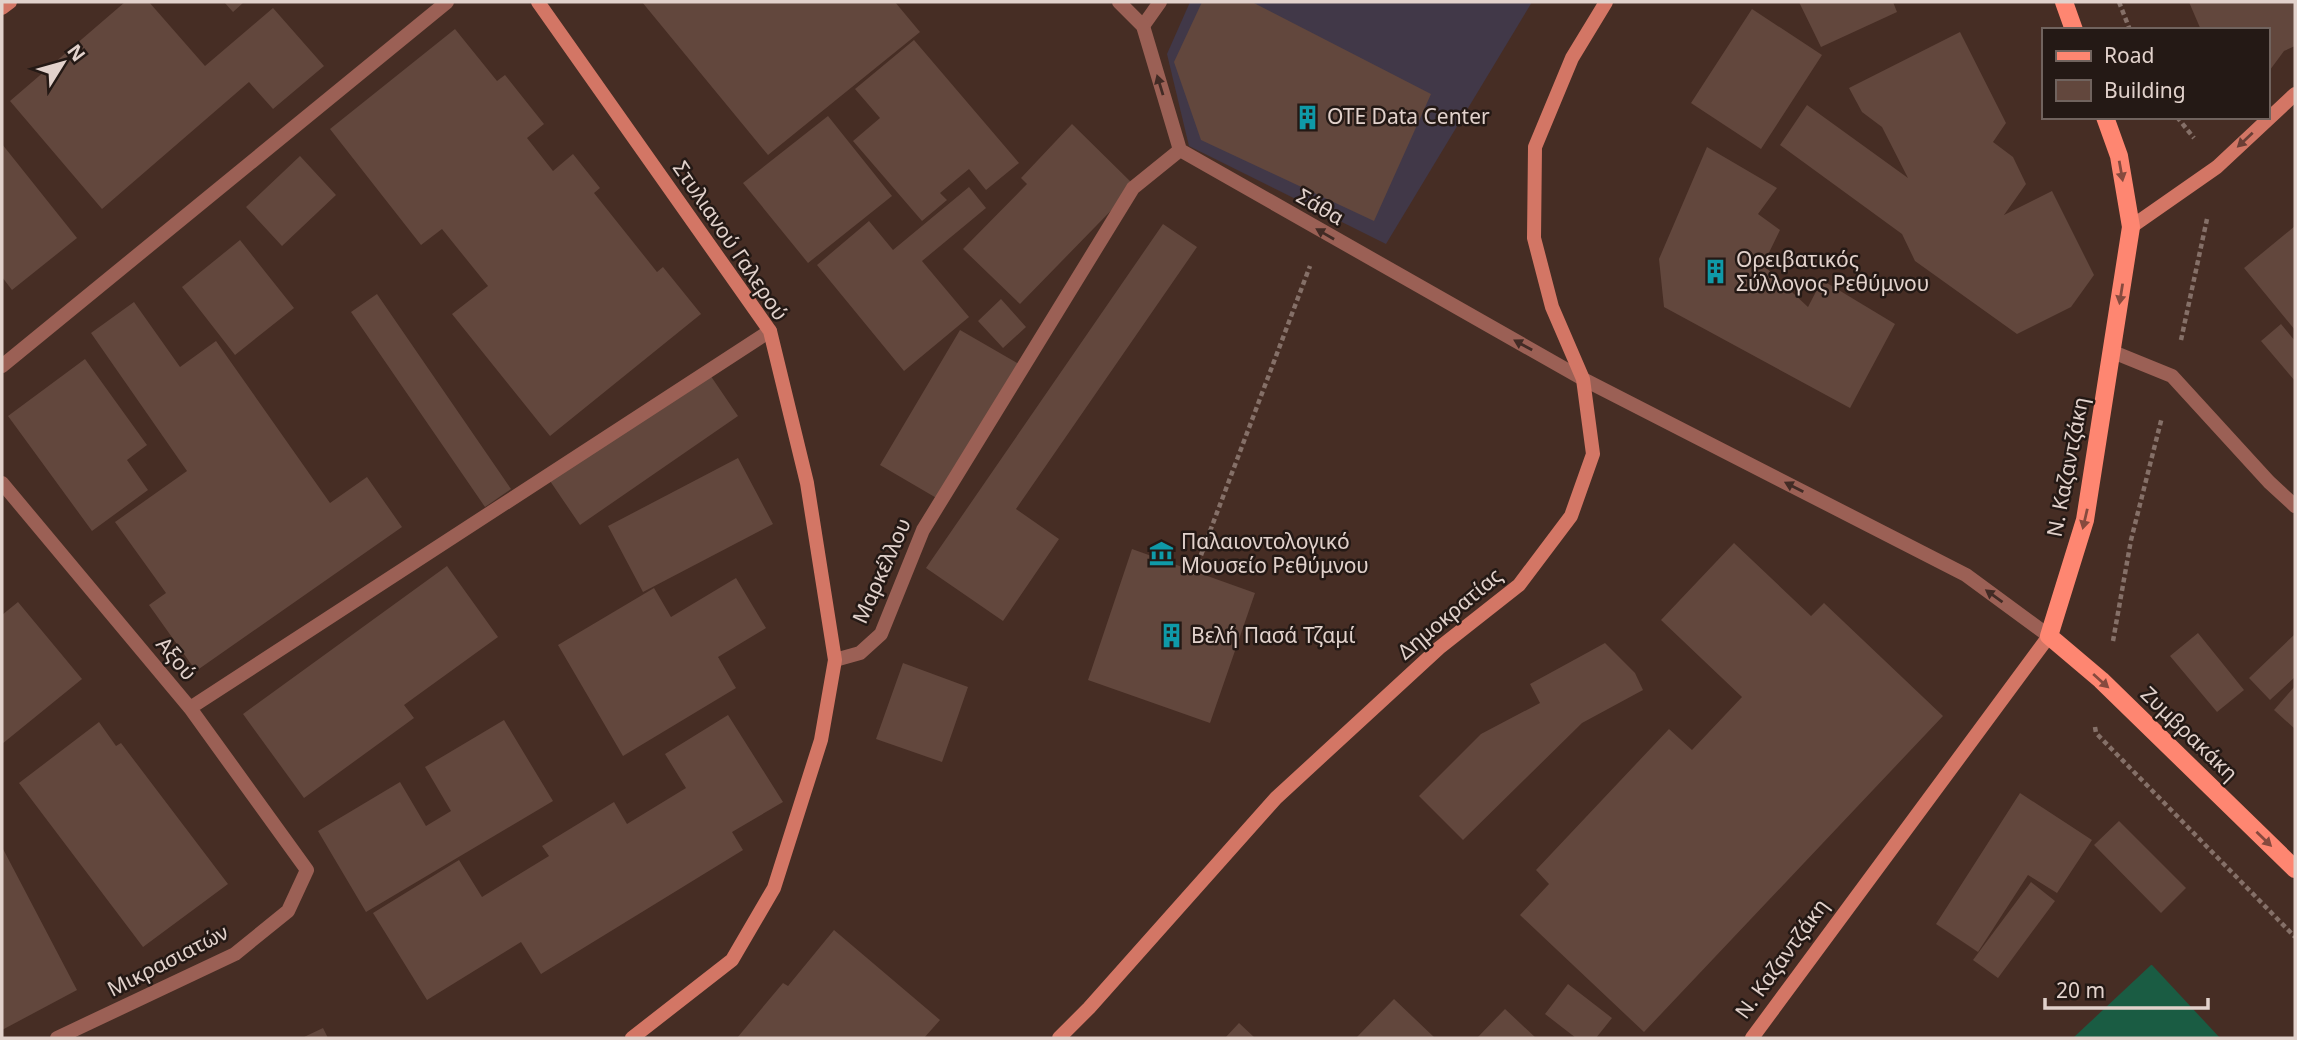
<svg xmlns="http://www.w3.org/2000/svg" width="2297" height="1040" viewBox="0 0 2297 1040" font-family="'Noto Sans',sans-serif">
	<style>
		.industrial { fill: #413848 }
		.green { fill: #1a5c43 }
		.building { fill: #62473d }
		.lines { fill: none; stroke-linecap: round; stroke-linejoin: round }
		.path { stroke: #857068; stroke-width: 4.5; stroke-dasharray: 5 3.5; stroke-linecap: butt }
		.lane { stroke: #9b6055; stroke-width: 14 }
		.street { stroke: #9b6055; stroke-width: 14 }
		.secondary { stroke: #d37665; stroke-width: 14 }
		.primary { stroke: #fe8671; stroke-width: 18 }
		.oneway { fill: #422b25 }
		.oneway2 { fill: #6a3e35 }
		.oneway3 { fill: #864a3e }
		.labels { text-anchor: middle; stroke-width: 5; stroke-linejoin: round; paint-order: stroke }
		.poi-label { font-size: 21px; fill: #e2d2cc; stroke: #241915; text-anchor: start }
		.street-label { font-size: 21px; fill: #e2d2cc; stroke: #241915 }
	</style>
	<rect width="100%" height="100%" fill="#462d24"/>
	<path class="industrial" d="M1190 2H1532L1386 244 1189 146 1167 54Z"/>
	<path class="green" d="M2152 965 2220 1038H2073L2151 965Z"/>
	<path class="building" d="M125 2H149L205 66 273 8 324 66 273 109 249 82 102 209 10 101Z
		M224 2H244L233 12Z
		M642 2H895L920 32 768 155Z
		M1202 2H1252L1431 94 1374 221 1201 140 1174 62Z
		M1799 2H1893L1897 12 1821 47Z
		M2189 2H2295V46L2284 51 2267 74V30H2201Z
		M1752 9 1822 55 1761 149 1691 103Z
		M455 29 497 81 505 75 544 124 527 138 553 171 573 154 600 188 594 193 657 272 663 267 701 314 550 436 452 314 488 286 442 229 421 245 330 129Z
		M1960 32 2006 123 1993 142 2013 157 2026 184 2004 215 2052 191 2094 275 2071 307 2017 334 1915 261 1902 234 1780 145 1807 105 1908 178 1882 127 1862 112 1849 88Z
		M914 40 1019 163 986 190 969 169 940 193 947 200 922 221 853 141 880 118 855 89Z
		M828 116 892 196 808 263 743 183Z
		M1072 124 1135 186 1020 304 963 249 1027 184 1021 178Z
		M2 144 77 238 12 290 2 277Z
		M1707 147 1777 188 1758 214 1780 230 1763 265 1808 307 1822 280 1895 324 1850 408 1664 307 1659 259Z
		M300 156 336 195 282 246 246 207Z
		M969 187 986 208 922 261 969 317 904 371 817 265 869 221 893 250Z
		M1163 224 1197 247 1016 509 1059 539 1003 621 926 568Z
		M2295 226V330L2244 268Z
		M240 240 294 308 235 355 182 287Z
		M377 294 511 489 485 507 351 312Z
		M1001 299 1026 327 1003 348 978 321Z
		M134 302 180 367 216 341 330 503 367 477 402 527 196 671 149 605 166 593 115 522 187 471 91 333Z
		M2281 324 2295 341V381L2261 341Z
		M960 330 1024 367 945 503 880 465Z
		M85 359 147 445 127 460 148 490 92 531 8 416Z
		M706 369 738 416 580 525 548 478Z
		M738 458 773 524 643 592 608 526Z
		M1734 543 1811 616 1824 603 1943 716 1644 1032 1520 915 1549 884 1536 870 1669 729 1692 750 1742 697 1661 620Z
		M1132 549 1255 593 1210 723 1088 680Z
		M447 566 498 637 404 705 414 718 304 798 243 714Z
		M736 578 766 628 718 657 736 688 623 756 558 645 654 588 671 617Z
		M18 602 82 679 2 744V615Z
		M2198 633 2244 690 2217 712 2170 656Z
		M2295 634V677L2270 700 2249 678Z
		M1605 643 1635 673 1643 690 1582 723 1463 840 1419 796 1481 734 1540 703 1530 684Z
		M903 663 968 687 942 762 876 739Z
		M2295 686V729L2274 710Z
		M728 715 783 802 732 832 743 850 541 974 521 942 427 1000 373 913 459 860 482 897 549 856 542 846 614 802 627 824 686 788 665 754Z
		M504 720 553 801 366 912 318 831 400 782 426 826 451 811 425 767Z
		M99 722 116 746 121 743 228 884 143 947 19 783Z
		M2020 793 2092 840 2057 893 2028 875 1978 952 1936 924Z
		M2119 821 2186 888 2161 913 2094 845Z
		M2 847 77 990 2 1030Z
		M2031 882 2055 901 1998 978 1973 960Z
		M834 930 940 1020 924 1038H737L783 983 788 986Z
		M1568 984 1612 1018 1596 1038H1576L1545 1014Z
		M1394 999 1435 1038H1356Z
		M1505 1009 1536 1038H1477Z
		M1239 1023 1255 1038H1225Z
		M323 1028 328 1038H302Z"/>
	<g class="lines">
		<path class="path" d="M2119 2 2130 30
			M2177 117 2194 138
			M2181 340 2207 219
			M1195 571 1310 266
			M2113 641 2131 540 2162 417
			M2095 727 2096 733 2295 937"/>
		<path class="lane" d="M1143 26 1160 2"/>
		<path class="street" d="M1119 2 1143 26 1180 150 1583 379 1966 575 2049 636
			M2113 352 2172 376 2269 482 2295 506
			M2 366 447 2
			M2 483 190 708 307 870 288 911 235 954 57 1038
			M835 660 860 653 881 634 923 530 1133 188 1180 150
			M190 708 770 331"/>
		<path class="secondary" d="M538 2 770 331 807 483 835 660 821 740 774 888 732 960 632 1038
			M2 8 10 2
			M2131 227 2217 167 2295 94
			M1059 1038 1089 1008 1276 798 1439 648 1519 585 1571 516 1593 454 1583 379 1552 307 1534 238 1535 147 1572 58 1606 2
			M1752 1038 2049 636"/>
		<path class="primary" d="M2064 2 2074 30
			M2105 117 2119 156 2131 227 2085 520 2049 636 2101 680 2295 869"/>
	</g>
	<defs><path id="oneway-solid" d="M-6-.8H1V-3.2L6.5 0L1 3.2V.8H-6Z" transform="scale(1.75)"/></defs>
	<g class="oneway">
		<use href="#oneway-solid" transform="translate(1160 85) rotate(-107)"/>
		<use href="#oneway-solid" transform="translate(1325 234) rotate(-150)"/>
		<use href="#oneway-solid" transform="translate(1523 345) rotate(-151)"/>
		<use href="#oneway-solid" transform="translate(1794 487) rotate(-153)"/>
		<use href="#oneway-solid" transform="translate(1994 596) rotate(-144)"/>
	</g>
	<use class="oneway2" href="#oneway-solid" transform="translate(2245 140) rotate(137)"/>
	<g class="oneway3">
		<use href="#oneway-solid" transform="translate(2121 171) rotate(80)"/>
		<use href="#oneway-solid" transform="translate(2121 294) rotate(99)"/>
		<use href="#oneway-solid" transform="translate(2085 519) rotate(103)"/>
		<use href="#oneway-solid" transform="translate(2101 681) rotate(42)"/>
		<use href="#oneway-solid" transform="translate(2264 839) rotate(44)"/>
	</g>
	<defs>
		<symbol id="building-bare" viewBox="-9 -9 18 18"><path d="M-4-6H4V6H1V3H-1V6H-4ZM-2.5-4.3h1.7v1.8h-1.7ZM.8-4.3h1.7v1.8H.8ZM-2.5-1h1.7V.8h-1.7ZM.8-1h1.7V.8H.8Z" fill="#0f9aa8" stroke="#241915" stroke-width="2.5" paint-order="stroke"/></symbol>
		<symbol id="museum-bare" viewBox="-9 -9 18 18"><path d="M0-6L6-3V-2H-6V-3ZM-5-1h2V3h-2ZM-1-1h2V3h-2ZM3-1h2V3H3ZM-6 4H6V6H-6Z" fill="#0f9aa8" stroke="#241915" stroke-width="2.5" paint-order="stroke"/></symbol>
	</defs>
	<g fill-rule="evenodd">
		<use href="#building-bare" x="1290" y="100" width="35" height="35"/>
		<use href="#building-bare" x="1698" y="254" width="35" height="35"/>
		<use href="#museum-bare" x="1144" y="536" width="35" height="35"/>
		<use href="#building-bare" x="1154" y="618" width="35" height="35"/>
	</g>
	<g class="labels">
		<g class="poi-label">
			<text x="1327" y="124">OTE Data Center</text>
			<text x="1736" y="267">Ορειβατικός<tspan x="1736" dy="24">Σύλλογος Ρεθύμνου</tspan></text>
			<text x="1181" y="549">Παλαιοντολογικό<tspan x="1181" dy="24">Μουσείο Ρεθύμνου</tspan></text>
			<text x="1191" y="643">Βελή Πασά Τζαμί</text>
		</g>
		<g class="street-label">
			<text transform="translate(1320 207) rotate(30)" y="7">Σάθα</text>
			<text transform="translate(730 241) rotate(56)" y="7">Στυλιανού Γαλερού</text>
			<text transform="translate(2068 467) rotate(-79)" y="7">Ν. Καζαντζάκη</text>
			<text transform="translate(882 571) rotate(-66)" y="7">Μαρκέλλου</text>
			<text transform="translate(1450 614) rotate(-40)" y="7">Δημοκρατίας</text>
			<text transform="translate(176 659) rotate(50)" y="7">Αξού</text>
			<text transform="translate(2189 734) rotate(44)" y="7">Ζυμβρακάκη</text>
			<text transform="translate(1782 959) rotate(-54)" y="7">Ν. Καζαντζάκη</text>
			<text transform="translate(168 961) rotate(-27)" y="7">Μικρασιατών</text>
		</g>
	</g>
	<rect width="2297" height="1040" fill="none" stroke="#e2d2cc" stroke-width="7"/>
	<rect x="2042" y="28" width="228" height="91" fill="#241915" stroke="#70635e" stroke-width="2"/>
	<rect x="2056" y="51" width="35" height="10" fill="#fe8671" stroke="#70635e" stroke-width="2"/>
	<text x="2104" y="63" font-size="21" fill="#e2d2cc">Road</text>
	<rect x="2056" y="80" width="35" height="21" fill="#62473d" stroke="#70635e" stroke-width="2"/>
	<text x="2104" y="98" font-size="21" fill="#e2d2cc">Building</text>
	<g transform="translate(63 63) rotate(53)" stroke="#241915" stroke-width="5" paint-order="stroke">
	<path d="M0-5L12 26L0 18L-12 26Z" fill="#e2d2cc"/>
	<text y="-10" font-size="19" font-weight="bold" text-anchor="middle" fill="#e2d2cc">N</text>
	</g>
	<path d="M2045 998v10h163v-10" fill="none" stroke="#e2d2cc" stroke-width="3.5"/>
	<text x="2056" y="998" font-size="21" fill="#e2d2cc" stroke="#241915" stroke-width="5" paint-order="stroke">20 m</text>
</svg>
